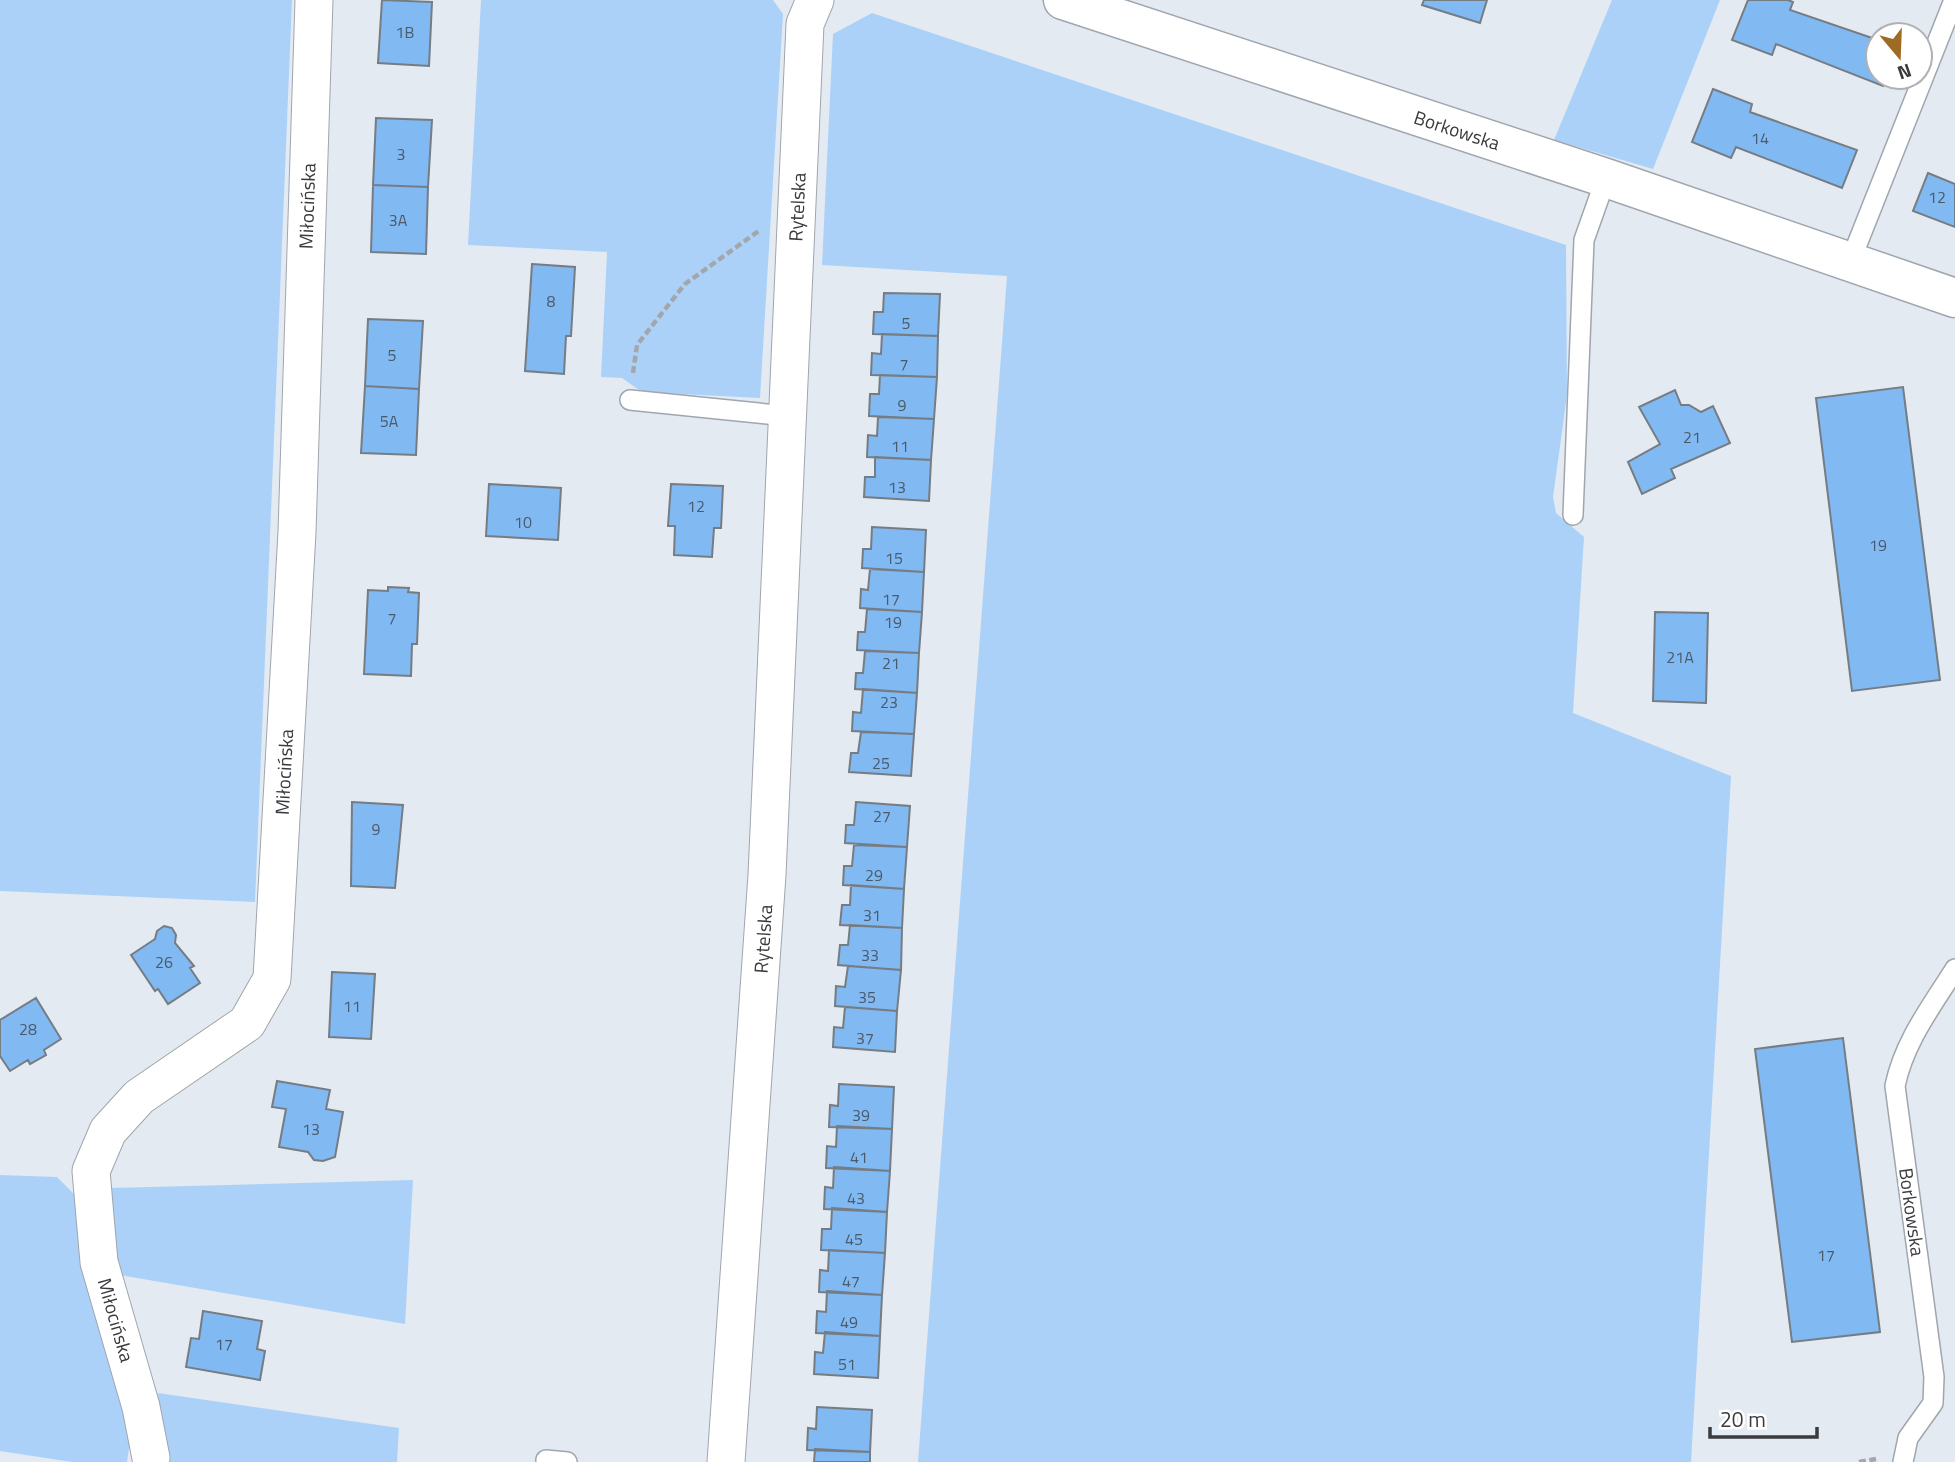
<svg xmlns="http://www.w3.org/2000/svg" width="1955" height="1462" viewBox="0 0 1955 1462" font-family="'Titillium Web',sans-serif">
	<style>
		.green { fill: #acd1f9 }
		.building { fill: #81b9f2; stroke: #767c83; stroke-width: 2 }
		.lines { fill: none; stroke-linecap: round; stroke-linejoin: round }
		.service-casing { stroke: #a0a6ad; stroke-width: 22 }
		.minor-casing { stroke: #a0a6ad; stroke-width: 39 }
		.tertiary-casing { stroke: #a0a6ad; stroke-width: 41 }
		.path { stroke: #a2a7ac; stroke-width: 4.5; stroke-dasharray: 7 3.5; stroke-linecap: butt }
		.service { stroke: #fff; stroke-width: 19 }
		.minor { stroke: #fff; stroke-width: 37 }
		.tertiary { stroke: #fff; stroke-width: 38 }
		.labels { text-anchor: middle; stroke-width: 5; stroke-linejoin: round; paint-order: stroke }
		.number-label { font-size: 16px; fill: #4b5a6b }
		.street-label { font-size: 19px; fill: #393b3e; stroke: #fff }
	</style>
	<rect width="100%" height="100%" fill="#e3eaf1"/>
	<path class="green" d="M0 0H292L255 902 0 891Z
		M481 0H773L783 14 760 398 642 392 622 378 601 377 607 252 468 245Z
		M1612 0H1720L1653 169 1554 140Z
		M872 13 1566 245 1567 395 1553 497 1556 513 1584 537 1573 713 1731 776 1691 1462H918L1007 276 822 265 833 34Z
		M0 1175 57 1177 76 1196 131 1435 127 1462H72L0 1451Z
		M413 1180 405 1324 114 1274 111 1188Z
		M158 1393 399 1428 397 1462H163Z"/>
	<path class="building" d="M382 0 432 2 429 66 378 63Z
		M1424 0H1487L1480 23 1422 5Z
		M1748 0H1788L1793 2 1790 10 1878 40V77H1886L1883 86 1776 44 1772 55 1732 40Z
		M1713 89 1752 104 1750 112 1857 150 1842 188 1736 147 1731 158 1692 142Z
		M376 118 432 120 428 187 373 185Z
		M1928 173 1955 184V227L1913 211Z
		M373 185 428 187 426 254 371 252Z
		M532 264 575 267 571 336H566L564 374 525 371Z
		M884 293 940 294 938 336 873 334 874 312H883Z
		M368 319 423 321 419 389 365 386Z
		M882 334 938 336 937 377 871 375 872 353 881 354Z
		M880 375 937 377 934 419 869 416 870 394H879Z
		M365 386 419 389 416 455 361 453Z
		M1903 387 1940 680 1852 691 1816 398Z
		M1675 390 1681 405H1689L1701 412 1713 406 1730 443 1671 469 1675 478 1642 494 1628 462 1660 444 1639 407Z
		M878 417 934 419 931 460 867 457 868 435 877 436Z
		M875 457 931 460 929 501 864 497 865 477H875Z
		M489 484 561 488 558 540 486 536Z
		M671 484 723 486 721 528H714L712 557 674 555 675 526H668Z
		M872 527 926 530 924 572 862 568 863 549H871Z
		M870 569 924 572 922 612 860 608 861 589 868 590Z
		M388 587 409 588 408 592 419 593 417 644H412L411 676 364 674 368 590 388 591Z
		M867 609 922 612 919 653 857 650 858 632H865Z
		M1655 612 1708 613 1706 703 1653 701Z
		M865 651 919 653 917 693 855 689 856 673H863Z
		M863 689 917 693 914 734 852 731 853 712 861 713Z
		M861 732 914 734 911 776 849 772 851 753H858Z
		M352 802 403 805 395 888 351 886Z
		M856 802 910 806 907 847 845 843 846 825H854Z
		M854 845 907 847 904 889 843 885 844 866H852Z
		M851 885 904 889 902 928 840 925 842 905H850Z
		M850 925 902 928 901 970 838 965 840 945H848Z
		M164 926 172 928 176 935 175 943 194 966 190 968 200 983 168 1004 158 989 155 991 131 955 155 939 157 931Z
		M848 966 901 970 897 1011 835 1006 836 986 845 987Z
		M332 972 375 974 371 1039 329 1037Z
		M36 998 61 1039 44 1050 46 1055 30 1064 28 1060 10 1071 0 1056V1020Z
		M845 1007 897 1011 895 1052 833 1047 834 1027 843 1028Z
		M1843 1038 1880 1332 1792 1342 1755 1049Z
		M277 1081 330 1090 326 1109 343 1112 335 1157 323 1161 314 1160 308 1152 279 1147 286 1109 272 1107Z
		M839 1084 894 1087 892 1129 829 1127 830 1105 838 1106Z
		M837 1126 892 1129 890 1171 826 1168 827 1146 836 1147Z
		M834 1167 890 1171 887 1212 824 1209 825 1187 833 1188Z
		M832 1208 887 1212 885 1253 821 1250 822 1229H831Z
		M829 1250 885 1253 882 1295 819 1292 820 1270 828 1271Z
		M827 1291 882 1295 880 1336 816 1333 817 1311 826 1312Z
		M203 1311 262 1321 257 1349 265 1351 260 1380 186 1367 191 1338 199 1339Z
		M825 1332 880 1336 878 1378 814 1374 815 1352 823 1353Z
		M817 1407 872 1410 870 1452 807 1450 808 1428 816 1429Z
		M815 1449 870 1452V1462H814Z"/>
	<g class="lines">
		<defs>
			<path id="service" d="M1850 262 1954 0
				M630 400 787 416
				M1573 515 1584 240 1606 178
				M546 1460 567 1462
				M1903 1462 1908 1438 1933 1403 1934 1377 1895 1086C1904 1042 1931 1007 1955 969"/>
			<path id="minor" d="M151 1458 141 1407 99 1262 91 1171 108 1131 139 1097 247 1023 272 979 297 532 314 0
				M726 1462 767 875 805 24 815 0"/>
			<path id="tertiary" d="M1063 0 1606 178 1955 298"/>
		</defs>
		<use href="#service" class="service-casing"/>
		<use href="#minor" class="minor-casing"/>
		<use href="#tertiary" class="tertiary-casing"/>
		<path class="path" d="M633 373 637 345 685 284 760 230
			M1859 1462 1876 1459"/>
		<use href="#service" class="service"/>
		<use href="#minor" class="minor"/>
		<use href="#tertiary" class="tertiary"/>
	</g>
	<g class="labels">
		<g class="number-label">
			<text x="405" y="38">1B</text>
			<text x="1760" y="144">14</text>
			<text x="401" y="160">3</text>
			<text x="1937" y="203">12</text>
			<text x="398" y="226">3A</text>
			<text x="551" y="307">8</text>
			<text x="906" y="329">5</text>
			<text x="392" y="361">5</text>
			<text x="904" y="370">7</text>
			<text x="902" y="411">9</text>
			<text x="389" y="427">5A</text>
			<text x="1692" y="443">21</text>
			<text x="900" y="452">11</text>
			<text x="897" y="493">13</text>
			<text x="696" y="512">12</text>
			<text x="523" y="528">10</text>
			<text x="1878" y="551">19</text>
			<text x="894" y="564">15</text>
			<text x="891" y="605">17</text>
			<text x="392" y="624">7</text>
			<text x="893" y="628">19</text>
			<text x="1680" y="663">21A</text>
			<text x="891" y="669">21</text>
			<text x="889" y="708">23</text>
			<text x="881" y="769">25</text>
			<text x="882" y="822">27</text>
			<text x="376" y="835">9</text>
			<text x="874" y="881">29</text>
			<text x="872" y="921">31</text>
			<text x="870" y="961">33</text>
			<text x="164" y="968">26</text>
			<text x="867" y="1003">35</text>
			<text x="352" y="1012">11</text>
			<text x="28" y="1035">28</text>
			<text x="865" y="1044">37</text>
			<text x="861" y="1121">39</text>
			<text x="311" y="1135">13</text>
			<text x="859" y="1163">41</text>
			<text x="856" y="1204">43</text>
			<text x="854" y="1245">45</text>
			<text x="1826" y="1261">17</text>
			<text x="851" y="1287">47</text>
			<text x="849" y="1328">49</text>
			<text x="224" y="1350">17</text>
			<text x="847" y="1370">51</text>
		</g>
		<g class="street-label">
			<text transform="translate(1457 130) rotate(18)" y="7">Borkowska</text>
			<text transform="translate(307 206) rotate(-88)" y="7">Miłocińska</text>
			<text transform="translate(797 207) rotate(-87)" y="7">Rytelska</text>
			<text transform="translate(284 772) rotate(-87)" y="7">Miłocińska</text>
			<text transform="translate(763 939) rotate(-86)" y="7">Rytelska</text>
			<text transform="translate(1912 1212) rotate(82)" y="7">Borkowska</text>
			<text transform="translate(116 1320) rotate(74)" y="7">Miłocińska</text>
		</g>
	</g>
	<g transform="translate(1899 56) rotate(161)"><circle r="33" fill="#ffffff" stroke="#b0b1b2" stroke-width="2"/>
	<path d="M0-5L12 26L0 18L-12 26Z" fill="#9f6a23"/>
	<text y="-10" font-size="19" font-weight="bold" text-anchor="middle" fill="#393b3e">N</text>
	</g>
	<path d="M1710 1427v10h107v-10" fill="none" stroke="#393b3e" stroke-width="3.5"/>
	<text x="1720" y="1427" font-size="21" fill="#393b3e" stroke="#ffffff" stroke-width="5" paint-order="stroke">20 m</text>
</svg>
